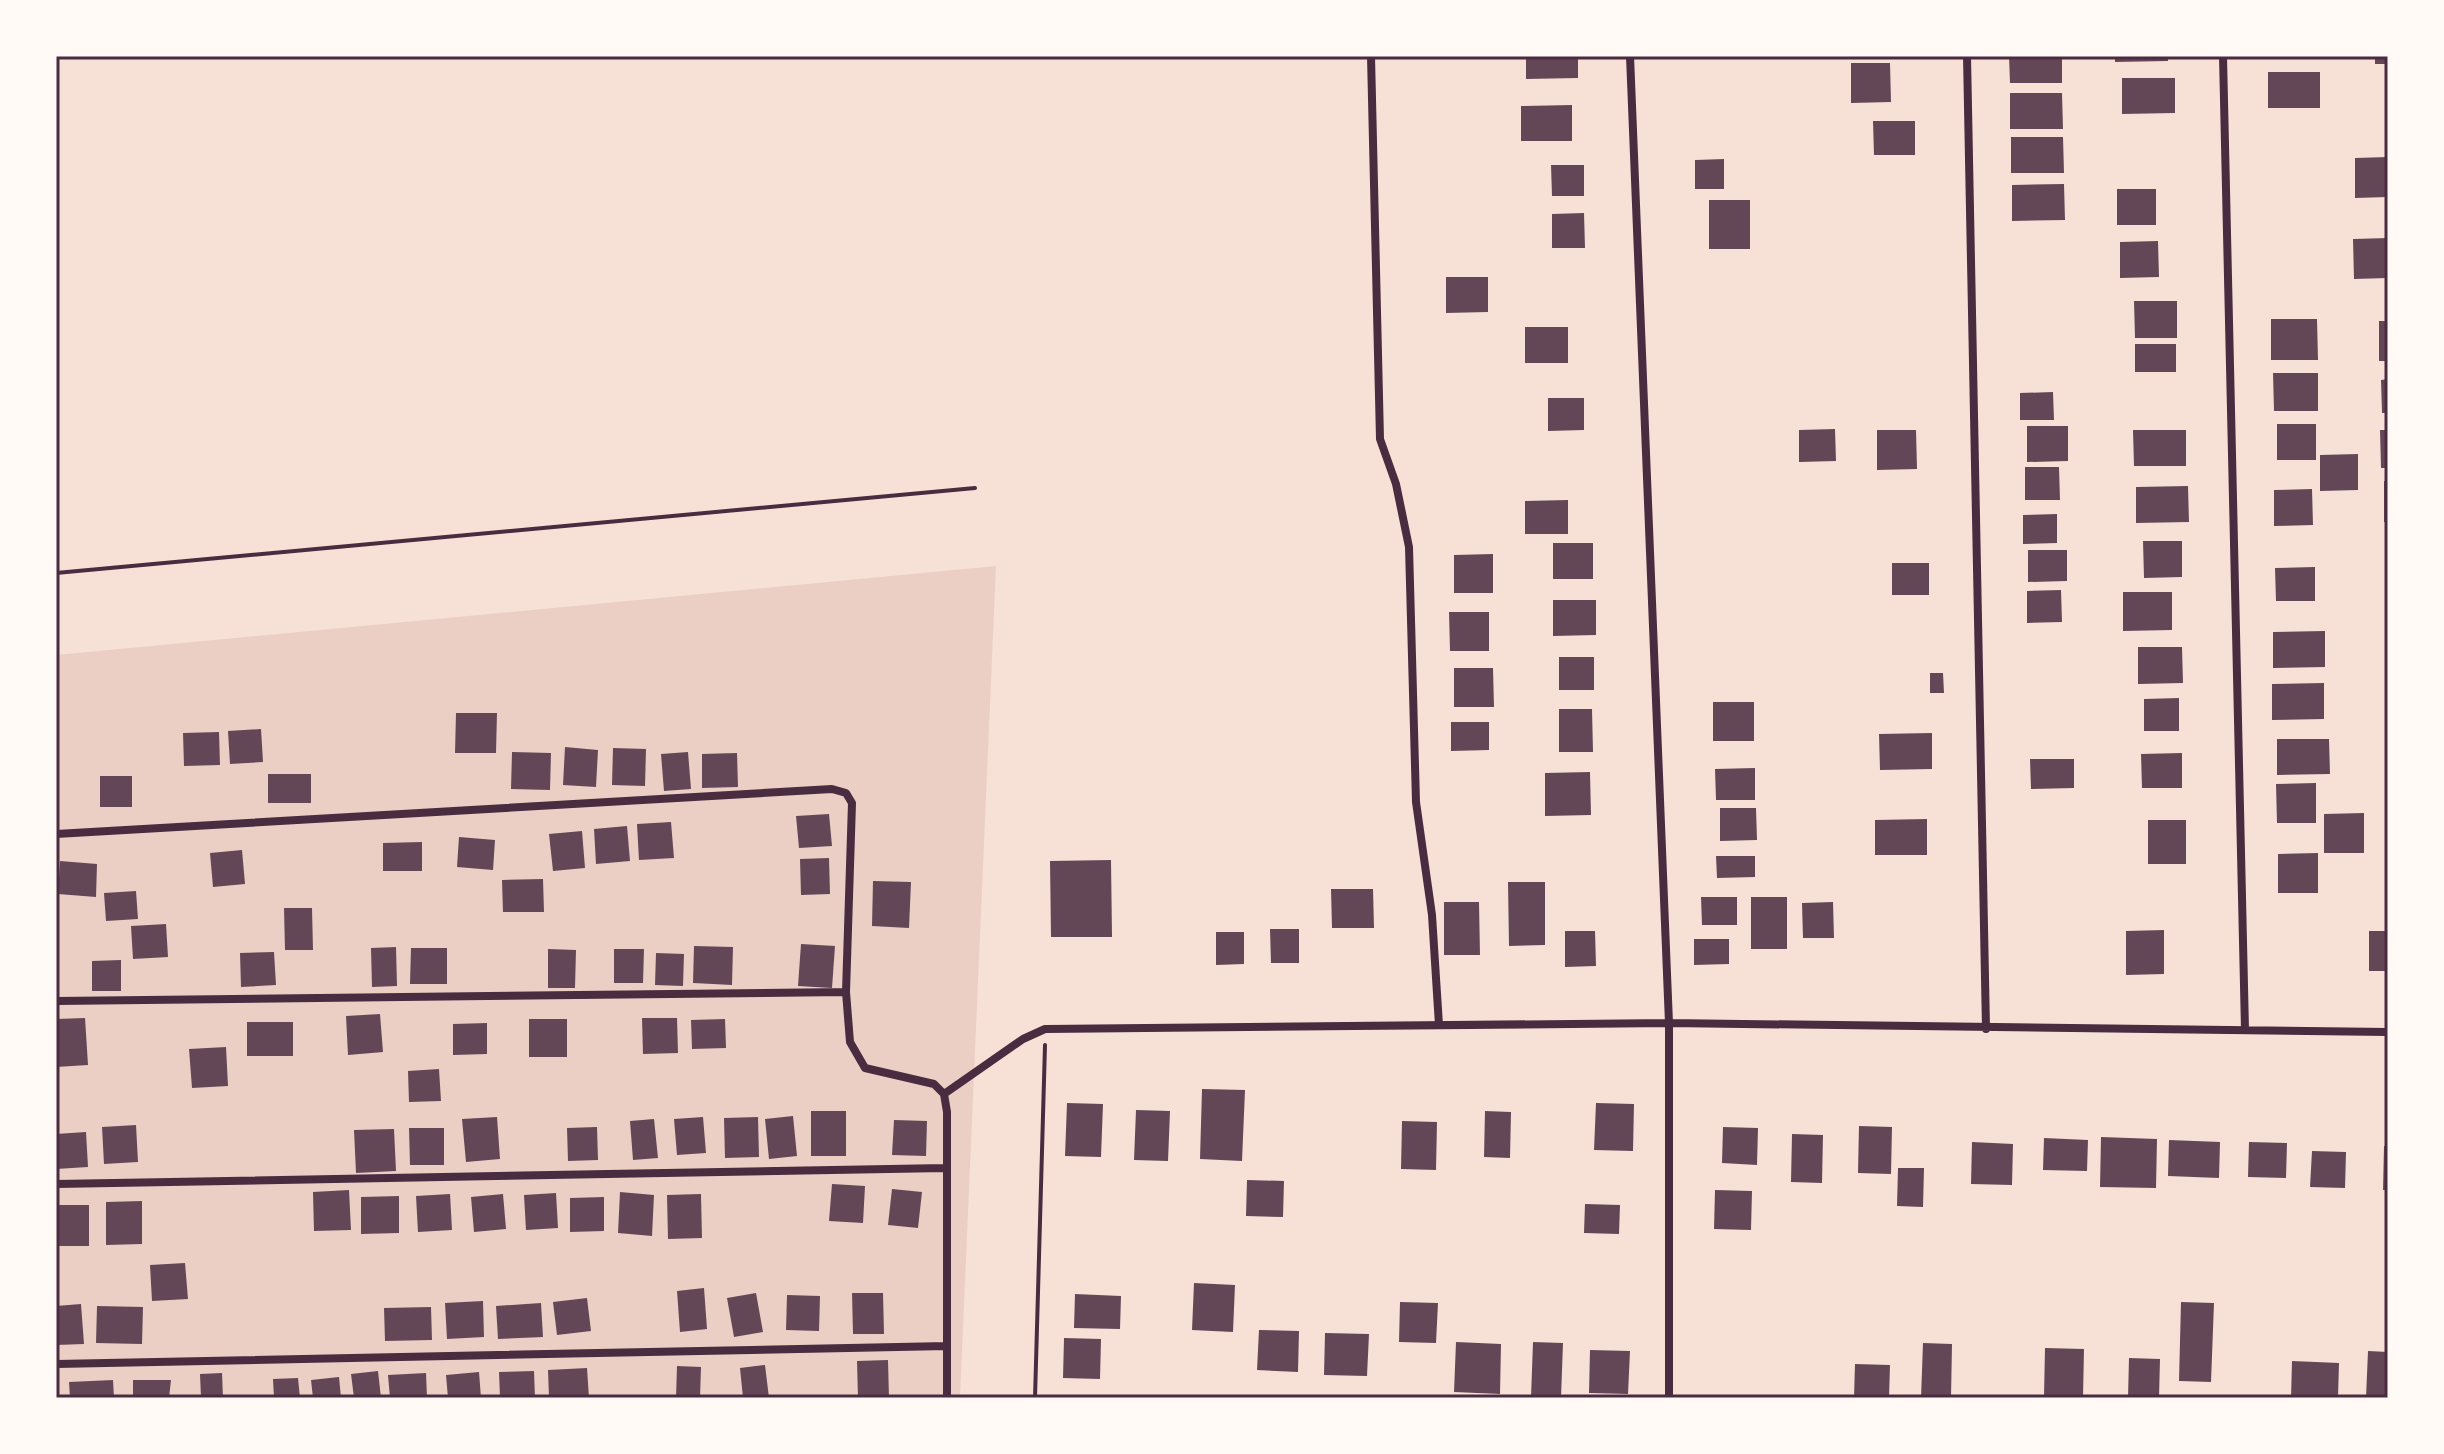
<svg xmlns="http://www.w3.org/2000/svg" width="2444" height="1454" viewBox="0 0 2444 1454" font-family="'IBM Plex Serif',serif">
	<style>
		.green { fill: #ebcfc5 }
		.building { fill: #644757 }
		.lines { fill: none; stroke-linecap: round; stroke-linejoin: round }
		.path { stroke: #4a2c40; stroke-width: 4 }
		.minor { stroke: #4a2c40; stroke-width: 8 }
		.neatline { fill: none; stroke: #4a2c40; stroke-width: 3 }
	</style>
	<rect width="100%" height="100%" fill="#f7e1d7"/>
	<path class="green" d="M996 566 960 1398H56V655Z"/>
	<path class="building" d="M1526 56H1578V78L1526 79Z
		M2009 56H2062V83H2010Z
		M2115 56H2168V61L2115 62Z
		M2375 56H2388V64H2375Z
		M1851 63H1890L1891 102 1851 103Z
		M2268 72H2320V108H2268Z
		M2122 78H2175V113L2122 114Z
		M2010 93H2062L2063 129H2010Z
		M1572 105V141H1521V106Z
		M1873 121H1915V155H1874Z
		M2011 137H2063L2064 173H2011Z
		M2388 157V197L2355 198V158Z
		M1724 159V189H1695V160Z
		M1551 165H1584V196H1552Z
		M2064 184 2065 220 2012 221V185Z
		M2117 189H2156V225H2117Z
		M1709 200H1750V249H1709Z
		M1584 213 1585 248H1552V214Z
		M2388 238V278L2354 279 2353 239Z
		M2158 241 2159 277 2120 278V242Z
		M1446 277H1488V312L1446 313Z
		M2134 301H2177V338H2135Z
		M2271 319H2317L2318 360H2271Z
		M2379 321H2388V361H2379Z
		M1525 327H1568V363H1525Z
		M2135 344H2176V372H2135Z
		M2273 373H2318V411H2274Z
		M2388 379V413H2382L2381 380Z
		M2053 392 2054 420H2020V393Z
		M1548 398H1584V430L1548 431Z
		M2277 424H2316V460H2277Z
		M2027 426H2068V461L2027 462Z
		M1835 429 1836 461 1799 462V430Z
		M1877 430H1916L1917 469 1877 470Z
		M2133 430H2186V466H2134Z
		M2380 430H2388V468H2381Z
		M2358 454V490L2320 491V455Z
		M2025 467H2059L2060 500H2025Z
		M2384 481H2388V522H2384Z
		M2188 486 2189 522 2136 523V487Z
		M2312 489 2313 525 2274 526V490Z
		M1568 500V534H1525V501Z
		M2057 514V543L2023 544V515Z
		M2143 541H2182V577L2144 578Z
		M1553 543H1593V579H1553Z
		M2028 550H2067V581L2028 582Z
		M1493 554V593H1454V555Z
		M1892 563H1929V595H1892Z
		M2315 567V601H2276L2275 568Z
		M2061 590 2062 622 2027 623V591Z
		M2123 592H2172V630L2123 631Z
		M1553 600H1596V635L1553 636Z
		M1449 612H1489V651H1450Z
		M2325 631V667L2273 668V632Z
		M2138 647H2182L2183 683 2138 684Z
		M1559 657H1594V690H1559Z
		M1454 668H1493L1494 707H1454Z
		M1930 673H1943L1944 693H1930Z
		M2324 683V719L2272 720V684Z
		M2179 698V731H2144V699Z
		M1713 702H1754V741H1713Z
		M1559 709H1592L1593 752H1559Z
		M456 713H497L496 753H455Z
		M1451 722H1489V750L1451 751Z
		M261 729 263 762 230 764 228 731Z
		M219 732 220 765 184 766 183 733Z
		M1932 733V769L1880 770 1879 734Z
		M2277 739H2329L2330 774 2277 775Z
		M565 747 598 750 596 787 563 785Z
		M613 748 646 749 645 786 612 785Z
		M512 752 551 753 550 790 511 789Z
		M688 752 691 789 664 791 661 754Z
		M737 753 738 787 702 788V754Z
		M2182 753V788H2142L2141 754Z
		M2030 759H2074V788L2031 789Z
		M1755 768V800H1716L1715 769Z
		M1590 772 1591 815 1545 816V773Z
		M268 774H311V803H268Z
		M100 776H132V807H100Z
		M2316 783V823H2277L2276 784Z
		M1720 808H1756L1757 840 1720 841Z
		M2364 813V853H2324V814Z
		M829 814 832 846 799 848 796 816Z
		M1927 819V855H1875V820Z
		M2148 820H2186V864H2148Z
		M671 822 674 858 639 860 637 824Z
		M627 826 630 861 596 864 594 829Z
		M582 831 585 868 553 871 549 834Z
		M459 837 495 840 493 870 457 867Z
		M422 842V871H383V843Z
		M242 850 245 884 213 887 210 853Z
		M2318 853V893H2278V854Z
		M1716 856H1755V877L1717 878Z
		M829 858 830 894 801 895 800 859Z
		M1111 860 1112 937H1051L1050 861Z
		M60 861 97 864 96 897 58 894Z
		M543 879 544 912H503L502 880Z
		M873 881 911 882 909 928 872 926Z
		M1508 882H1545V945L1509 946Z
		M1331 889H1373L1374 928H1332Z
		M136 891 138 919 106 921 104 893Z
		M1701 897H1737V925H1702Z
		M1751 897H1787V949H1751Z
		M1444 902H1479L1480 955H1444Z
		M1833 902 1834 938H1803L1802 903Z
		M284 908H312L313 950H285Z
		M166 924 168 957 133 959 131 926Z
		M1270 929H1299V963H1271Z
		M2164 930V974L2126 975V931Z
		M1565 931H1595L1596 966 1565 967Z
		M2369 931H2388V971H2369Z
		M1216 932H1244V964L1216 965Z
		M1694 939H1729V964L1694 965Z
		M801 944 835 946 832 988 798 986Z
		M694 946 733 947 732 985 693 983Z
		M396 947 397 986 372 987 371 948Z
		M411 948H447V984H410Z
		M548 949 576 950 575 988H548Z
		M614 949H644L643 983H614Z
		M274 952 276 985 241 987 240 953Z
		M656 953 684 954 683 986 655 985Z
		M121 960V991H92V961Z
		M380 1014 383 1052 348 1055 346 1016Z
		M85 1018 88 1065 56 1067V1019Z
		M642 1018H677L678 1053 643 1054Z
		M529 1019H567V1057H529Z
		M725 1019 726 1048 692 1049 691 1020Z
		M247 1022H293V1056H247Z
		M487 1023V1054L453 1055V1024Z
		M226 1047 228 1086 192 1088 189 1049Z
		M439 1069 441 1101 409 1102 408 1071Z
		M1202 1089 1245 1090 1242 1161 1200 1159Z
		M1067 1103 1103 1104 1101 1157 1065 1156Z
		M1596 1103 1634 1104 1633 1151 1594 1150Z
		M1136 1110 1170 1111 1168 1161 1134 1160Z
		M811 1111H846V1156H811Z
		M1485 1111 1511 1112 1510 1158 1484 1157Z
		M793 1116 797 1156 769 1159 765 1119Z
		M497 1117 500 1159 466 1162 462 1119Z
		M703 1117 706 1153 677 1155 674 1119Z
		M758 1117 759 1157 725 1158 724 1118Z
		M654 1119 658 1158 633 1160 630 1121Z
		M894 1120 927 1121 926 1156 892 1155Z
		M1402 1121 1437 1122 1436 1170 1401 1169Z
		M136 1125 138 1162 104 1164 102 1127Z
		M1859 1126 1892 1127 1891 1174 1858 1173Z
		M597 1127 598 1160 568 1161 567 1128Z
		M1723 1127 1758 1128 1757 1165 1722 1163Z
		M409 1128H444V1165H410Z
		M394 1129 396 1171 356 1173 354 1130Z
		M86 1132 88 1167 56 1169V1134Z
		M1792 1134 1823 1135 1822 1183 1791 1182Z
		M2101 1137 2157 1139 2156 1188 2100 1187Z
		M2044 1138 2088 1140 2087 1171 2043 1170Z
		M2169 1140 2220 1142 2219 1178 2168 1176Z
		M1972 1142 2013 1144 2012 1185 1971 1184Z
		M2249 1142 2287 1143 2286 1178 2248 1177Z
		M2384 1146H2388V1190H2383Z
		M2312 1151 2346 1152 2345 1188 2310 1187Z
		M1898 1168H1924L1923 1207 1897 1206Z
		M1247 1180 1284 1181 1283 1217 1246 1216Z
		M832 1184 865 1186 863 1223 829 1221Z
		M892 1189 922 1192 918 1228 888 1225Z
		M349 1190 351 1230 314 1231 313 1192Z
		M1715 1190 1752 1191 1751 1230 1714 1229Z
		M620 1192 654 1195 652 1236 618 1233Z
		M556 1193 558 1228 526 1230 524 1195Z
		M450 1194 452 1230 418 1232 416 1196Z
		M503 1194 506 1229 474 1232 471 1197Z
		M701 1194 702 1238 668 1239 667 1195Z
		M399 1196V1233L361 1234V1197Z
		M604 1197V1231L570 1232V1198Z
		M142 1201V1244L106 1245V1202Z
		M1585 1204 1620 1205 1619 1234 1584 1233Z
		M57 1205H89V1246H56Z
		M185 1263 188 1299 152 1301 150 1265Z
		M1194 1283 1235 1285 1233 1332 1192 1330Z
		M704 1288 707 1329 680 1332 677 1291Z
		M756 1293 763 1332 734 1337 727 1298Z
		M852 1293H883L884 1334H853Z
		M1075 1294 1121 1296 1120 1329 1074 1328Z
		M787 1295 820 1296 819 1331 786 1330Z
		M587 1298 591 1331 557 1335 553 1302Z
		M483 1301 484 1337 447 1339 445 1303Z
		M1400 1302 1438 1303 1436 1343 1399 1342Z
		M2181 1302 2214 1303 2211 1382 2179 1381Z
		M541 1303 543 1337 498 1339 496 1306Z
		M81 1304 84 1344 56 1345V1306Z
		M97 1306 143 1307 142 1344 96 1343Z
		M431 1307 432 1340 385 1341 384 1308Z
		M1259 1330 1299 1331 1298 1372 1257 1370Z
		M1325 1333 1369 1334 1367 1376 1324 1375Z
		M1064 1338 1101 1339 1100 1379 1063 1378Z
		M1456 1342 1501 1344 1500 1394 1454 1392Z
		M1533 1342 1563 1343 1561 1398 1531 1397Z
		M1923 1343 1952 1344 1951 1398H1921Z
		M2045 1348 2084 1349 2083 1397 2044 1396Z
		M1590 1350 1630 1351 1628 1394 1589 1393Z
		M2368 1351 2388 1352V1398H2366Z
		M2129 1358 2160 1359 2159 1398H2128Z
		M888 1360 889 1398H858L857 1361Z
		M2292 1361 2339 1363 2338 1398H2291Z
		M1855 1364 1890 1365 1889 1398H1854Z
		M765 1365 769 1398H743L740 1368Z
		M677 1366 701 1367 700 1398H676Z
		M587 1368 589 1398H549L548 1370Z
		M378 1371 381 1398H354L351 1374Z
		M534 1371 535 1398H500L499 1372Z
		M479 1372 481 1398H448L446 1375Z
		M222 1373 223 1398H201L200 1374Z
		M426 1373 427 1398H390L388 1375Z
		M339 1377 341 1398H313L311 1380Z
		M298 1378 300 1398H274L273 1379Z
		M113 1380 114 1398H70L69 1382Z
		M133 1380H171L169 1398H133Z"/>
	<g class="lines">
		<path class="path" d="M56 573 975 488
			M1035 1398 1045 1045"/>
		<path class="minor" d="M1371 56 1380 439 1396 484 1409 547 1416 802 1432 915 1439 1025
			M1630 56 1669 1023V1398
			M1967 56 1986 1029
			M2223 56 2245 1030
			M56 834 832 789 846 793 852 803 846 992 850 1042 865 1068 934 1084 944 1094 947 1112V1398
			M56 1001 846 992
			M944 1094 1023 1039 1045 1029 1669 1023 2388 1032
			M56 1184 945 1168
			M56 1364 947 1346"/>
	</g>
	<rect width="2444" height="1454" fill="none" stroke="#fffaf5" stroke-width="116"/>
	<rect x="58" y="58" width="2328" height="1338" class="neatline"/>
</svg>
